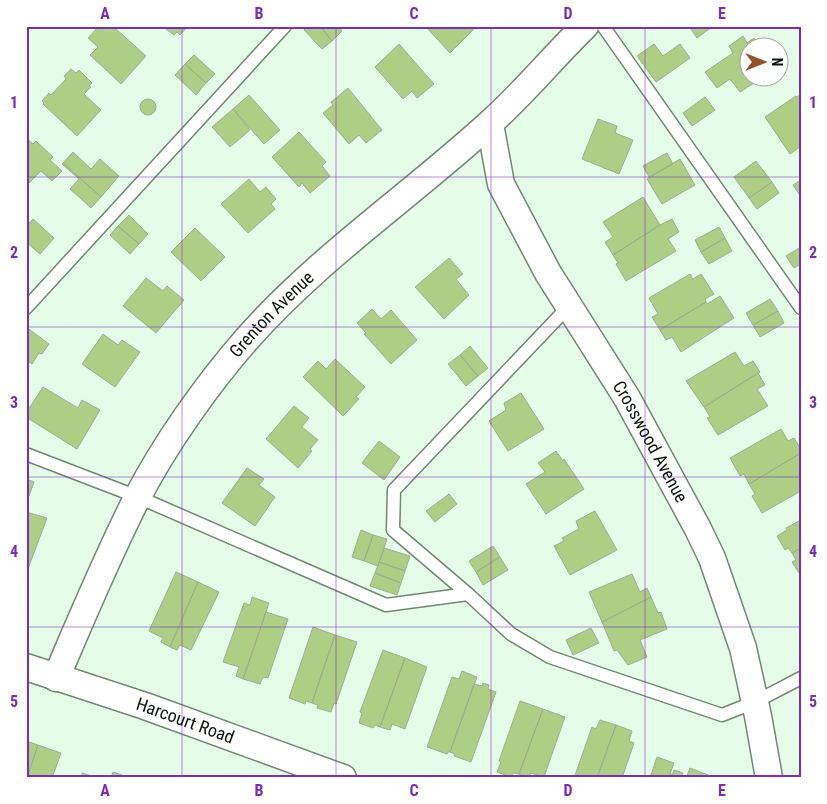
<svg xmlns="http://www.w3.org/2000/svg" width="827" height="804" viewBox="0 0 827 804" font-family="'Roboto Condensed',sans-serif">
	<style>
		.building { fill: #accf84; stroke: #9fab92 }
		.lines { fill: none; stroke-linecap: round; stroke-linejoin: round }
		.service-casing { stroke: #718774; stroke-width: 15 }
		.minor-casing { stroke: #718774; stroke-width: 29 }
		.service { stroke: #fff; stroke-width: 12 }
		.minor { stroke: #fff; stroke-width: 26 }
		.grid { fill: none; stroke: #7b2cbf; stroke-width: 1; stroke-opacity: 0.55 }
		.labels { text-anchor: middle; stroke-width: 4.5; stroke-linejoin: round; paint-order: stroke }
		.street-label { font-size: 18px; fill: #0d150e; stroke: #fff }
		.neatline { fill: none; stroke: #7b2cbf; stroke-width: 2 }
		.grid-label { font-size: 16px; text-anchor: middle; font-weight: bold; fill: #7b2cbf }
	</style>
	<rect width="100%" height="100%" fill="#e5fde8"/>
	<path class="building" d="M99 26H111L114 29 115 28 146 56 121 84 90 55 98 47 88 38Z
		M162 26H188L180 35 177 32 174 35Z
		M308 26H320L332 41 322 49 304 30Z
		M320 26H338L342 31 332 41Z
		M425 26H477L450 53Z
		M689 26H713L697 38Z
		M743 36 747 43 754 38 760 48H750V78H762L740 92 730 79 717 88 705 72 733 53 729 46Z
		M399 44 434 84 417 98 412 91 403 99 375 67Z
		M654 44 663 56 680 44 690 58 656 82 637 56Z
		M194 55 215 74 206 83 185 64Z
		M185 64 206 83 196 95 175 75Z
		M71 69 76 73 79 70 92 83 89 86 91 87 84 94 101 110 77 136 43 104 44 103 42 101 49 93 51 95 66 79 64 76Z
		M348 88 382 130 366 143 359 135 349 144 323 113 333 105 331 102Z
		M801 94V146L790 154 765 117 796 96 797 97Z
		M249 95 280 130 264 144 233 109Z
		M705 97 715 110 692 126 683 113Z
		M140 107a8 8 0 1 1 16 0a8 8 0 1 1-16 0Z
		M233 109 250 130 230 147 212 127Z
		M598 119 617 126 615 133 633 140 619 174 582 159Z
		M299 132 326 162 322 166 330 176 310 193 302 183 299 187 272 157Z
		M26 138 33 144 36 141 53 157 50 160 62 171 52 181 41 171 26 186Z
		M73 152 91 169 100 159 119 176 101 197 63 163Z
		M667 153 673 164 649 177 643 166Z
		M680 159 695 185 662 204 647 179Z
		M756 161 772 182 749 198 734 177Z
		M63 163 101 197 91 208 70 189 79 179 62 164Z
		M249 179 260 192 266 187 276 199 271 204 275 209 248 233 221 204Z
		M801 180V197L793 185Z
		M772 182 779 193 757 209 749 198Z
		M643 197 660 225 613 255 605 242 613 237 603 222Z
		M129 215 148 234 139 244 118 226Z
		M33 219 54 238 40 254 26 242V226Z
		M672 219 679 232 668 239 676 251 626 281 616 264 618 263 613 255 660 225Z
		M118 226 139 244 130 254 110 235Z
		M719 227 725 238 701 252 695 240Z
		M195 228 225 257 201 281 171 252Z
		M725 238 732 251 709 264 701 252Z
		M801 247V264L794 268 786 256Z
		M449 258 463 274 456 279 469 295 444 319 415 287Z
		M690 274 693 279 701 274 714 294 705 299 706 302 660 330 652 317 658 314 649 298Z
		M146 278 163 291 167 286 184 300 156 333 123 306Z
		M720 296 734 318 681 352 672 337 666 340 660 330 706 302 707 304Z
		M770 299 778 311 753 325 746 313Z
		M372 309 381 319 391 310 417 340 391 364 364 334 366 333 357 323Z
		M778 311 784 323 760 337 753 325Z
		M26 327 49 344 42 354 39 353 32 364 26 360Z
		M103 334 118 345 122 340 140 352 115 387 82 364Z
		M470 346 488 368 478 376 460 355Z
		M735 352 744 366 753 361 760 372 704 407 686 381Z
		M460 355 478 376 466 386 448 364Z
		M335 359 365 387 356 397 359 399 343 416 303 377 318 361 326 369Z
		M758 373 765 385 757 389 768 406 718 435 707 418 710 417 704 407Z
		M43 387 78 408 82 400 100 410 77 449 26 417V413Z
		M521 393 544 429 508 451 489 421 506 410 504 403Z
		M294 406 309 418 302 427 318 440 310 449 312 451 298 468 266 439Z
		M781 429 788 441 794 438 801 449V453L749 484 744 474 740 476 730 458Z
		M379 441 400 457 384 480 362 463Z
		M556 451 563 461 564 459 584 489 546 514 526 484 545 472 538 463Z
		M801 453V491L762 513 752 496 755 494 749 484Z
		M247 468 264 479 259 485 275 497 255 526 222 503Z
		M26 479 34 482 26 504Z
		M449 494 457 504 435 522 426 511Z
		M595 511 617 550 570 575 554 546 564 541 562 538 579 529 576 521Z
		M26 512 47 518 26 574Z
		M801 520V548L792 553 788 548 785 550 777 536 787 530 786 528Z
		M361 530 373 535 364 561 352 557Z
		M373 535 387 539 378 566 364 561Z
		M493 546 500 557 476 572 469 561Z
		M384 548 410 556 405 571 379 562Z
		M801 548V572L799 573 792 562 796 560 792 553Z
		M500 557 508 570 483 585 476 572Z
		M379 562 405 571 401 583 375 573Z
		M176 572 198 582 170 647 161 642 163 638 149 631Z
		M375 573 401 583 397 595 370 586Z
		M632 574 640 592 647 588 651 597 602 622 589 592Z
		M198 582 219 592 191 650 180 645 177 650 170 647Z
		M252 597 269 603 243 679 236 676 239 667 223 662 244 603 250 605Z
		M651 597 658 613 661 612 667 629 640 640 647 657 628 665 617 650 614 651 602 622Z
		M266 612 288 619 268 678 263 677 260 684 243 679Z
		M313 627 335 635 312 703 306 701 305 704 289 698Z
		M591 628 599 643 573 655 566 640Z
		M335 635 357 642 336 704 334 703 331 712 317 708 318 705 312 703Z
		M383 650 405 658 380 727 375 725 373 728 359 723 362 713 360 712Z
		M405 658 427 667 405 729 392 724 390 730 380 727Z
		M462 671 477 677 450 752H448L447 754 427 747 452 677 459 679Z
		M483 683 489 685 488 689 496 692 471 762 454 756 455 754 450 752 474 684 482 686Z
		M520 701 543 709 519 774 513 773 511 777 497 772 501 762 499 761Z
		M543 709 565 717 544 777 531 773 528 778 519 774Z
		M600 720 616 725 597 778H574L592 727 596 729Z
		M616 725 632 731 629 741 634 743 622 778H597Z
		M26 741 38 745 27 778H26Z
		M38 745 61 753 52 778H27Z
		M657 757 674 763 670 774H673L674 770 683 773 681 777 683 778H650Z
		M690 768 716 778H686Z
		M113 772 130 778H111Z
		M82 773 98 778H81Z"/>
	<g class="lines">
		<defs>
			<path id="service" d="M603 26 801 308
				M569 306 394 490 393 530 468 594 511 634 550 657 722 715 755 702 801 678
				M26 308 285 26
				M26 454 138 497 386 605 468 594"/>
			<g id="minor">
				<path id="s1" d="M490 124 501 184 548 273 627 398 698 529 712 558 743 648 758 716 769 778"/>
				<path id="s2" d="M26 667 145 706 343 778"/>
				<path id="s3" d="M56 678C82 617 107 557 137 498 165 444 206 386 246 340 318 258 409 197 489 124 523 94 552 58 585 26"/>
			</g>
		</defs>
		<use href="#service" class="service-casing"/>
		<use href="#minor" class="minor-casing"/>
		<use href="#service" class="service"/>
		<use href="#minor" class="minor"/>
	</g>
	<path class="grid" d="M182 26V778M336 26V778M491 26V778M645 26V778M26 177H801M26 327H801M26 477H801M26 627H801"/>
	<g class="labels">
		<g class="street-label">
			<text dy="6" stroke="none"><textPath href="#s3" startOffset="426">Grenton Avenue</textPath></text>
			<text dy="6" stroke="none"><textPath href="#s1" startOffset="359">Crosswood Avenue</textPath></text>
			<text dy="6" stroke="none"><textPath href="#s2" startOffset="168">Harcourt Road</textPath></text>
		</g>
	</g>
	<rect width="827" height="804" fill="none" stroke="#ffffff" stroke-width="55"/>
	<g transform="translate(764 62) rotate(90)"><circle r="24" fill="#ffffff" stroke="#9ea19f"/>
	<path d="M0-4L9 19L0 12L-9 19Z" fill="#955026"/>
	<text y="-8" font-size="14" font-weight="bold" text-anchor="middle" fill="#0d150e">N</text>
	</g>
	<rect x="28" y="28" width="772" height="748" class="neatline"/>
	<g class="grid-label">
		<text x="105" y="19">A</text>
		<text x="259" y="19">B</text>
		<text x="414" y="19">C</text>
		<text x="568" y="19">D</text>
		<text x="722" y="19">E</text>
		<text x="14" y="108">1</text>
		<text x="813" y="108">1</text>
		<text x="14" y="258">2</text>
		<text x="813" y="258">2</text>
		<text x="14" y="408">3</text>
		<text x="813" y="408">3</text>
		<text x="14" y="557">4</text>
		<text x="813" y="557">4</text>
		<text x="14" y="707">5</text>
		<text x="813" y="707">5</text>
		<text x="105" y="796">A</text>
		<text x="259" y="796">B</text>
		<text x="414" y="796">C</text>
		<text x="568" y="796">D</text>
		<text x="722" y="796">E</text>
	</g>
</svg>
